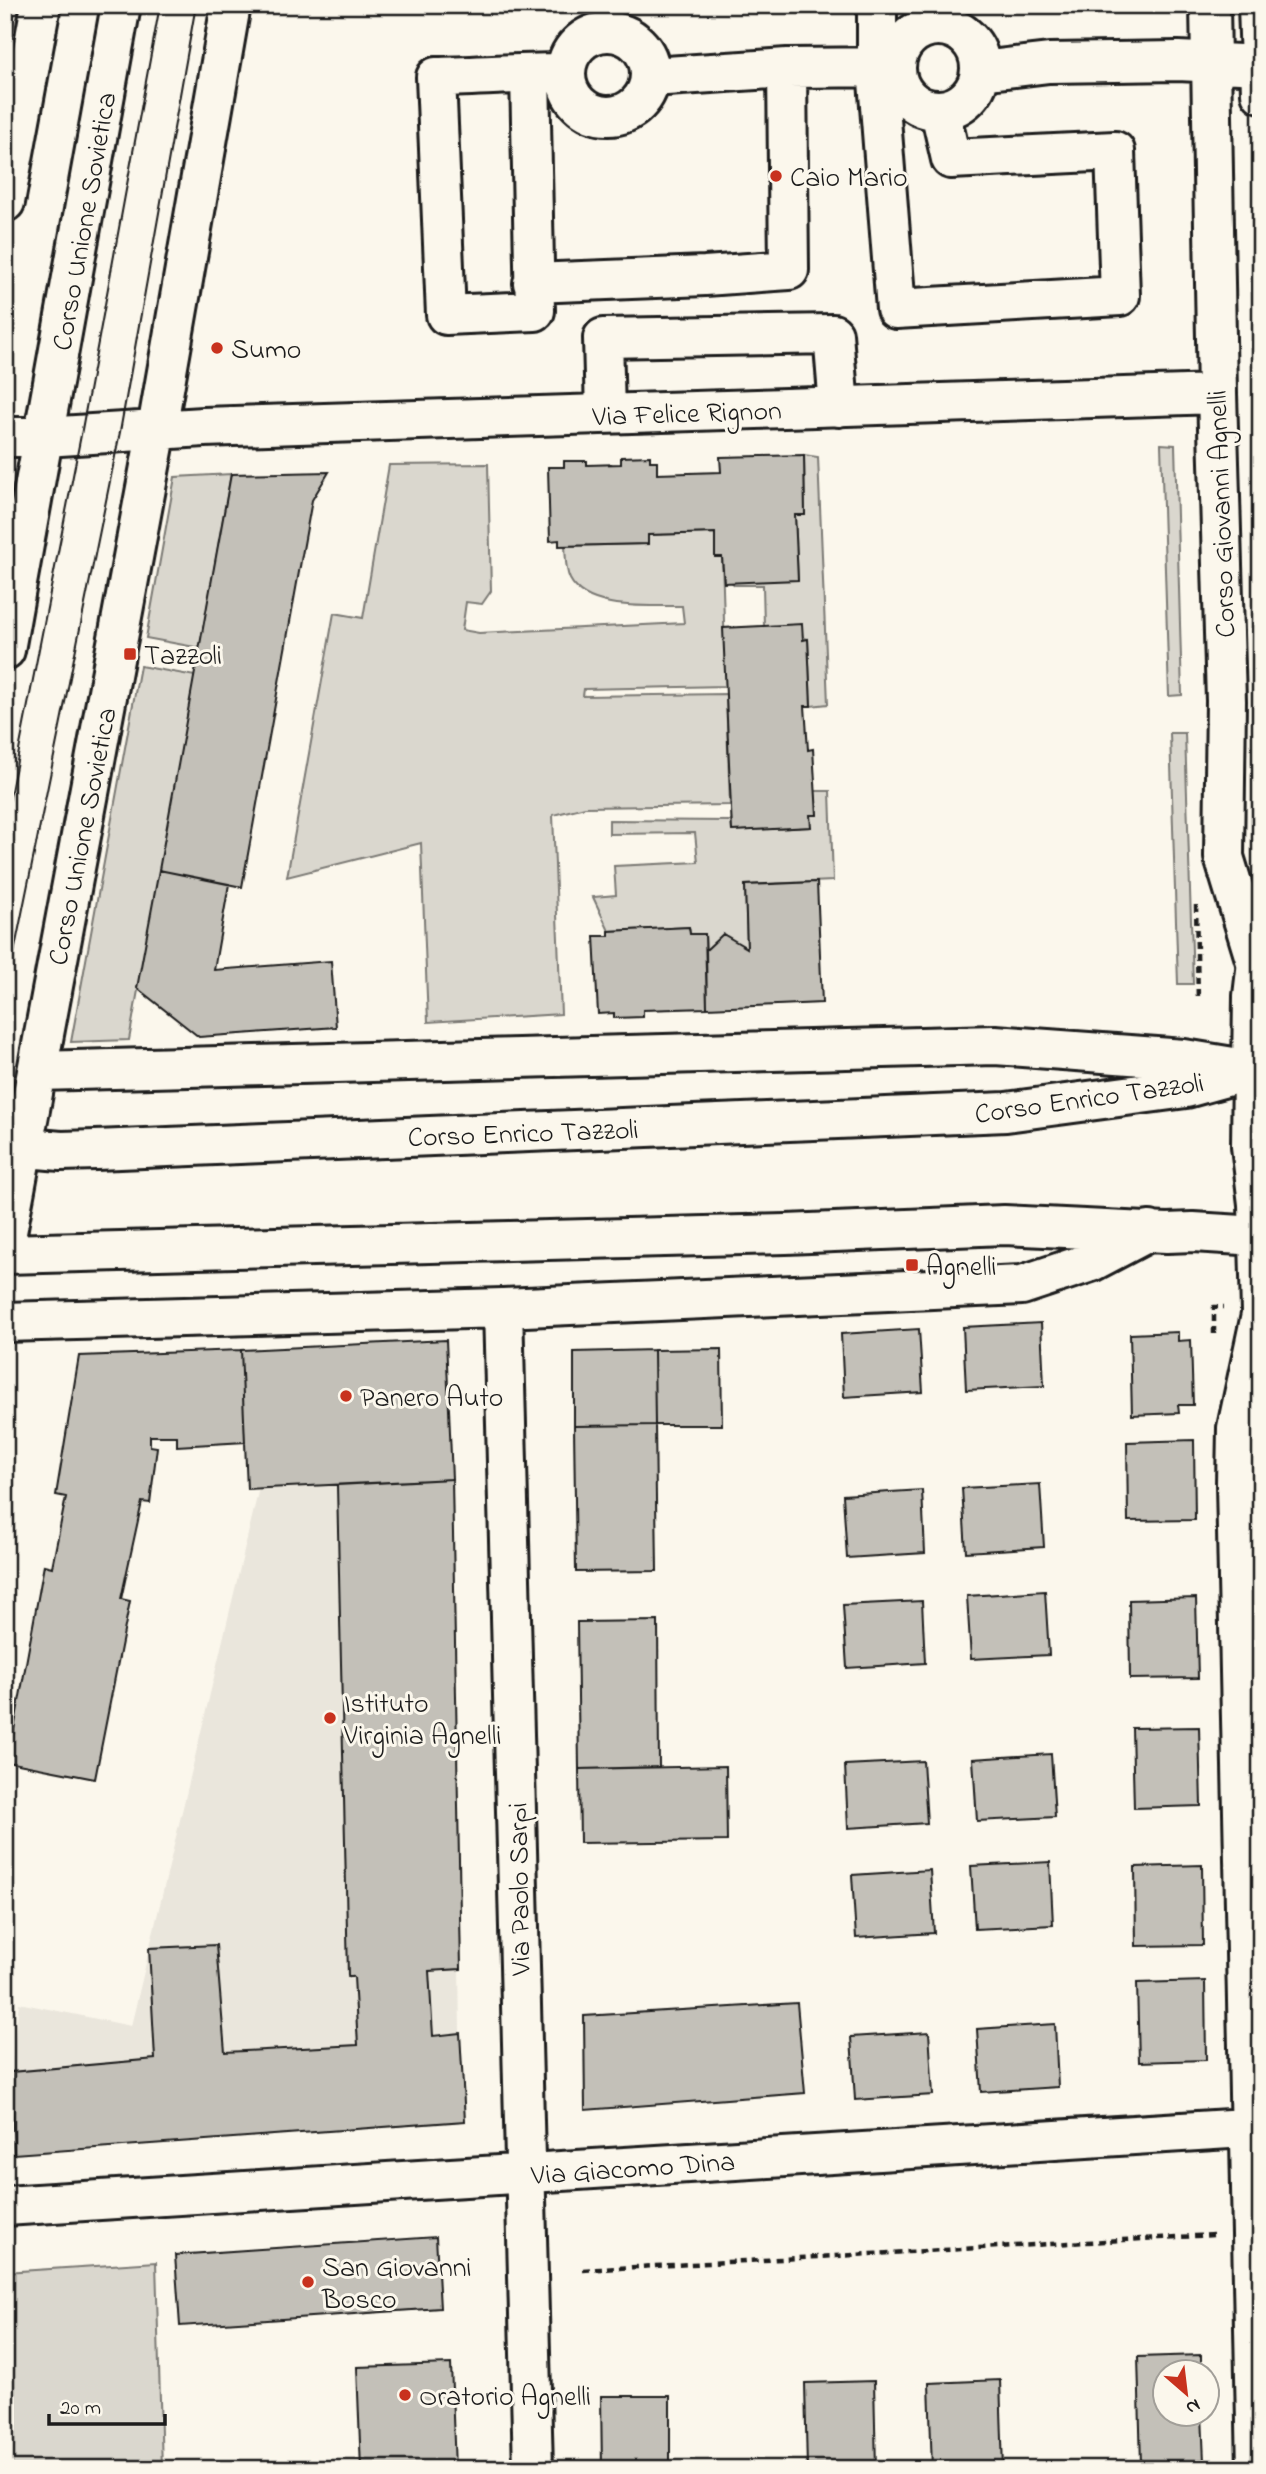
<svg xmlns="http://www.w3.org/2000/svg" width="1266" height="2474" viewBox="0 0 1266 2474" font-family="'Indie Flower',sans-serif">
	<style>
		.built { fill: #eae6dc }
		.green { fill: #dad7ce; stroke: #7b7a75; stroke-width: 2 }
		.building { fill: #c3c0b8; stroke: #1c1c1c; stroke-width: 2 }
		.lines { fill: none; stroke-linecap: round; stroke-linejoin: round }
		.minor-casing { stroke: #1c1c1c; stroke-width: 44 }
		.major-casing { stroke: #1c1c1c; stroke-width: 44 }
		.path { stroke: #1c1c1c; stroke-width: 4.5; stroke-dasharray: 7 5; stroke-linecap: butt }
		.minor { stroke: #fbf7ec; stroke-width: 38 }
		.major { stroke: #fbf7ec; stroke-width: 38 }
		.tram { stroke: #1c1c1c; stroke-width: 2 }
		.poi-dot { fill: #c8321e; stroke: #fbf7ec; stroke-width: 2.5 }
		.labels { text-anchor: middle; stroke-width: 6; stroke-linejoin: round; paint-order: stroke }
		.poi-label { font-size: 28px; fill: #1c1c1c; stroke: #fbf7ec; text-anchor: start }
		.street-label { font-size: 28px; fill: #1c1c1c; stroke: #fbf7ec }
	</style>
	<rect width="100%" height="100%" fill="#fbf7ec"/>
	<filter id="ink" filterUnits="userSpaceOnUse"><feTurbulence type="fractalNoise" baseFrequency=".0143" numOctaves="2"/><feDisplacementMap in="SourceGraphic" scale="14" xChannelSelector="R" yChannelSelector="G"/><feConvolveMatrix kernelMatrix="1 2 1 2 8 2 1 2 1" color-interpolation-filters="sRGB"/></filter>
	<g filter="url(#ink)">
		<path class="built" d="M452 1479 460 2033 465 2121 5 2153V2087L11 2072 19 2003 131 2026 259 1488Z"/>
		<path class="green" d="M1161 444 1175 445 1182 695 1169 696Z
			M804 455 818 457 828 704 811 706 808 639 764 626 763 585H735L731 582 798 579 795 515H805Z
			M488 464 491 591 482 604 466 602 462 630 479 633 684 623 682 606C651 605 587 612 570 579 565 569 566 557 565 546L648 544V535L715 533 722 557 726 686 584 689 583 696 726 694 730 805 585 807 553 815 561 1014 428 1022 421 843 287 877 334 613 363 618 389 465Z
			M231 474 200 648 146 638 175 477Z
			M140 666 195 676 129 1040 71 1042Z
			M1170 733H1185L1193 984H1178Z
			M815 791H830L833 881 745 885 747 948 706 950 705 934H690L689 927 609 931 593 897 616 895 614 866 698 862 695 833 609 834V820L731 821 732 831 810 827V815H817Z
			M156 2262 162 2469H5V2272Z"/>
		<path class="building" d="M804 455 805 515H795L798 580 724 583 722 557H715V533L648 535V544L559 546V540L550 541 548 467H564V461H587V465L621 464V457L650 456V461H657V474L721 472 720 457Z
			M329 472 312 500 242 887 159 870 231 474Z
			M802 624 803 640 808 639 811 706H805L808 750 813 749 817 815H810L811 827 732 831 723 628Z
			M159 870 229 884 214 970 331 961 336 1027 199 1037 137 988Z
			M817 882 822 1003 707 1008 706 950 723 934 747 948 745 885Z
			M689 927 690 934H705L707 1008 643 1010V1017L614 1018V1013L598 1014 594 936H609V931Z
			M1041 1323 1044 1386 966 1390 963 1327Z
			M919 1329 923 1392 844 1397 841 1334Z
			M1178 1332V1341L1191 1340 1193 1405H1178L1179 1413 1132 1415 1130 1334Z
			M446 1340 452 1479 247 1489 241 1350Z
			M721 1349 722 1425H655L654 1350Z
			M241 1350 245 1442 177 1446V1436H150V1446L157 1447 150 1503 142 1502 121 1599 130 1601 95 1779 8 1762 44 1565 52 1567 66 1497 56 1495 79 1356Z
			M654 1350 655 1425 574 1426V1352Z
			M655 1425 657 1571 576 1572 574 1426Z
			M1194 1440 1195 1520 1128 1521 1127 1442Z
			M452 1479 461 1969 429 1971 433 2036 460 2033 465 2121 14 2154 11 2072 155 2059 149 1948 216 1945 225 2052 358 2045 354 1977 348 1976 337 1485Z
			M1040 1484 1044 1547 966 1552 962 1488Z
			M922 1490 925 1553 847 1558 843 1495Z
			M1045 1591 1049 1655 971 1659 967 1596Z
			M1196 1598 1198 1678 1130 1679 1129 1600Z
			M922 1601 925 1663 847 1668 843 1605Z
			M658 1621 659 1767 579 1769 577 1622Z
			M1199 1727 1201 1806 1134 1808 1132 1728Z
			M1051 1754 1055 1817 977 1821 973 1759Z
			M923 1761 927 1823 848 1828 845 1765Z
			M726 1766 727 1841 580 1843 579 1769Z
			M1050 1862 1053 1925 975 1929 971 1866Z
			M1202 1865 1203 1945 1136 1946 1135 1867Z
			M930 1870 934 1933 856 1938 852 1875Z
			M1205 1981 1206 2060 1139 2062 1137 1983Z
			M797 2003 805 2093 585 2110 584 2016Z
			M1055 2024 1058 2087 981 2092 977 2029Z
			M929 2032 933 2095 855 2100 851 2037Z
			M436 2237 440 2308 180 2326 175 2255Z
			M1201 2355V2372H1164V2414H1202L1204 2462 1141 2464 1138 2357Z
			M451 2364 455 2469H361L357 2367Z
			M1000 2380 1003 2469H932L929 2383Z
			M874 2381 876 2469H807L805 2383Z
			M601 2396H670V2469H602Z"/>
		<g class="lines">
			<defs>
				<path id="minor" d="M877 5V68L896 309 1120 296 1115 151 951 159 940 111
					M1210 5 1217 394 1226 701 1224 857 1256 962
					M896 68a42 42 0 1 1 84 0a42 42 0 1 1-84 0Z
					M566 74a42 42 0 1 1 84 0a42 42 0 1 1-84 0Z
					M981 71 1049 63 1178 61 1261 65
					M530 74 535 311 446 315 436 77C479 76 522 73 566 73
					M651 77 787 68 896 67
					M5 202 41 5
					M533 283 705 276 789 270 787 68
					M605 414 603 338 833 334 839 407
					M5 437H44L204 427 1217 394
					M39 1071 995 1045 1184 1059 1239 1068
					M5 1146 61 1151 96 1150 1006 1112 1186 1088 1251 1070
					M5 1243 157 429 231 5
					M5 1254 786 1234 1004 1225 1167 1233 1193 1232 1258 1236
					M503 1308 533 2469
					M5 1322 503 1308 1022 1285 1091 1262 1150 1231
					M5 2206 1261 2127
					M1257 2469 1236 1484 1237 1428 1261 1315"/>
				<path id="major" d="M1258 5 1261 93
					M5 650 121 5
					M1261 928 1253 996 1251 1146 1258 1204 1261 1312"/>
			</defs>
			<use href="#minor" class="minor-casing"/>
			<use href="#major" class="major-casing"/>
			<path class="path" d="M1196 905 1198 1000
				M1214 1334V1307H1224
				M583 2270 1214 2235"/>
			<use href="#minor" class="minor"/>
			<use href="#major" class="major"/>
			<path class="tram" d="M5 822 81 435 160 5
				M5 997 120 432 196 5"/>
		</g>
	</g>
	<g class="poi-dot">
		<circle cx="776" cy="176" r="7"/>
		<circle cx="217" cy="348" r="7"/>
		<rect x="123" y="647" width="14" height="14" rx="3.5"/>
		<rect x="905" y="1258" width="14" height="14" rx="3.5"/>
		<circle cx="346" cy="1396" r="7"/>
		<circle cx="330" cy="1718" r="7"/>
		<circle cx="308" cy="2282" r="7"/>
		<circle cx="405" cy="2395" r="7"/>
	</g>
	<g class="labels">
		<g class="poi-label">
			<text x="790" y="186">Caio Mario</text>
			<text x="231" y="358">Sumo</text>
			<text x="144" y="664">Tazzoli</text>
			<text x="926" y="1275">Agnelli</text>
			<text x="360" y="1406">Panero Auto</text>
			<text x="344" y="1712">Istituto<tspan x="344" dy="32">Virginia Agnelli</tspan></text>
			<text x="322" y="2276">San Giovanni<tspan x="322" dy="32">Bosco</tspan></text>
			<text x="419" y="2405">Oratorio Agnelli</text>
		</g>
		<g class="street-label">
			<text transform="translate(83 221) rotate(-80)" y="10">Corso Unione Sovietica</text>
			<text transform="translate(687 412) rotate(-2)" y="10">Via Felice Rignon</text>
			<text transform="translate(1220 514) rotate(-92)" y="10">Corso Giovanni Agnelli</text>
			<text transform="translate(81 836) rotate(-79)" y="10">Corso Unione Sovietica</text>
			<text transform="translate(1089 1097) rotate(-8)" y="10">Corso Enrico Tazzoli</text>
			<text transform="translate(523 1132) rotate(-2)" y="10">Corso Enrico Tazzoli</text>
			<text transform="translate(518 1889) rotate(-91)" y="10">Via Paolo Sarpi</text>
			<text transform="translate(633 2167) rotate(-4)" y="10">Via Giacomo Dina</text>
		</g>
	</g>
	<rect width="1266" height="2474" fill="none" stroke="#fbf7ec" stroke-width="28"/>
	<rect x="14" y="14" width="1238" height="2446" fill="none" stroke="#1c1c1c" stroke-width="2.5" filter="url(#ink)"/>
	<g transform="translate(1186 2393) rotate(152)"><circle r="33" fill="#fbf7ec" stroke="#a29f99" stroke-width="2"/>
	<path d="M0-5L12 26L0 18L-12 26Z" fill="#c8321e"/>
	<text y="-10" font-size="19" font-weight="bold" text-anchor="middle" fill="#1c1c1c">N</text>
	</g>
	<path d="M49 2414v10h116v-10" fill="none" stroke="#1c1c1c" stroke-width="3.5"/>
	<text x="60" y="2414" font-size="21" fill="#1c1c1c" stroke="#fbf7ec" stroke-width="5" paint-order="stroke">20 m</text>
</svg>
